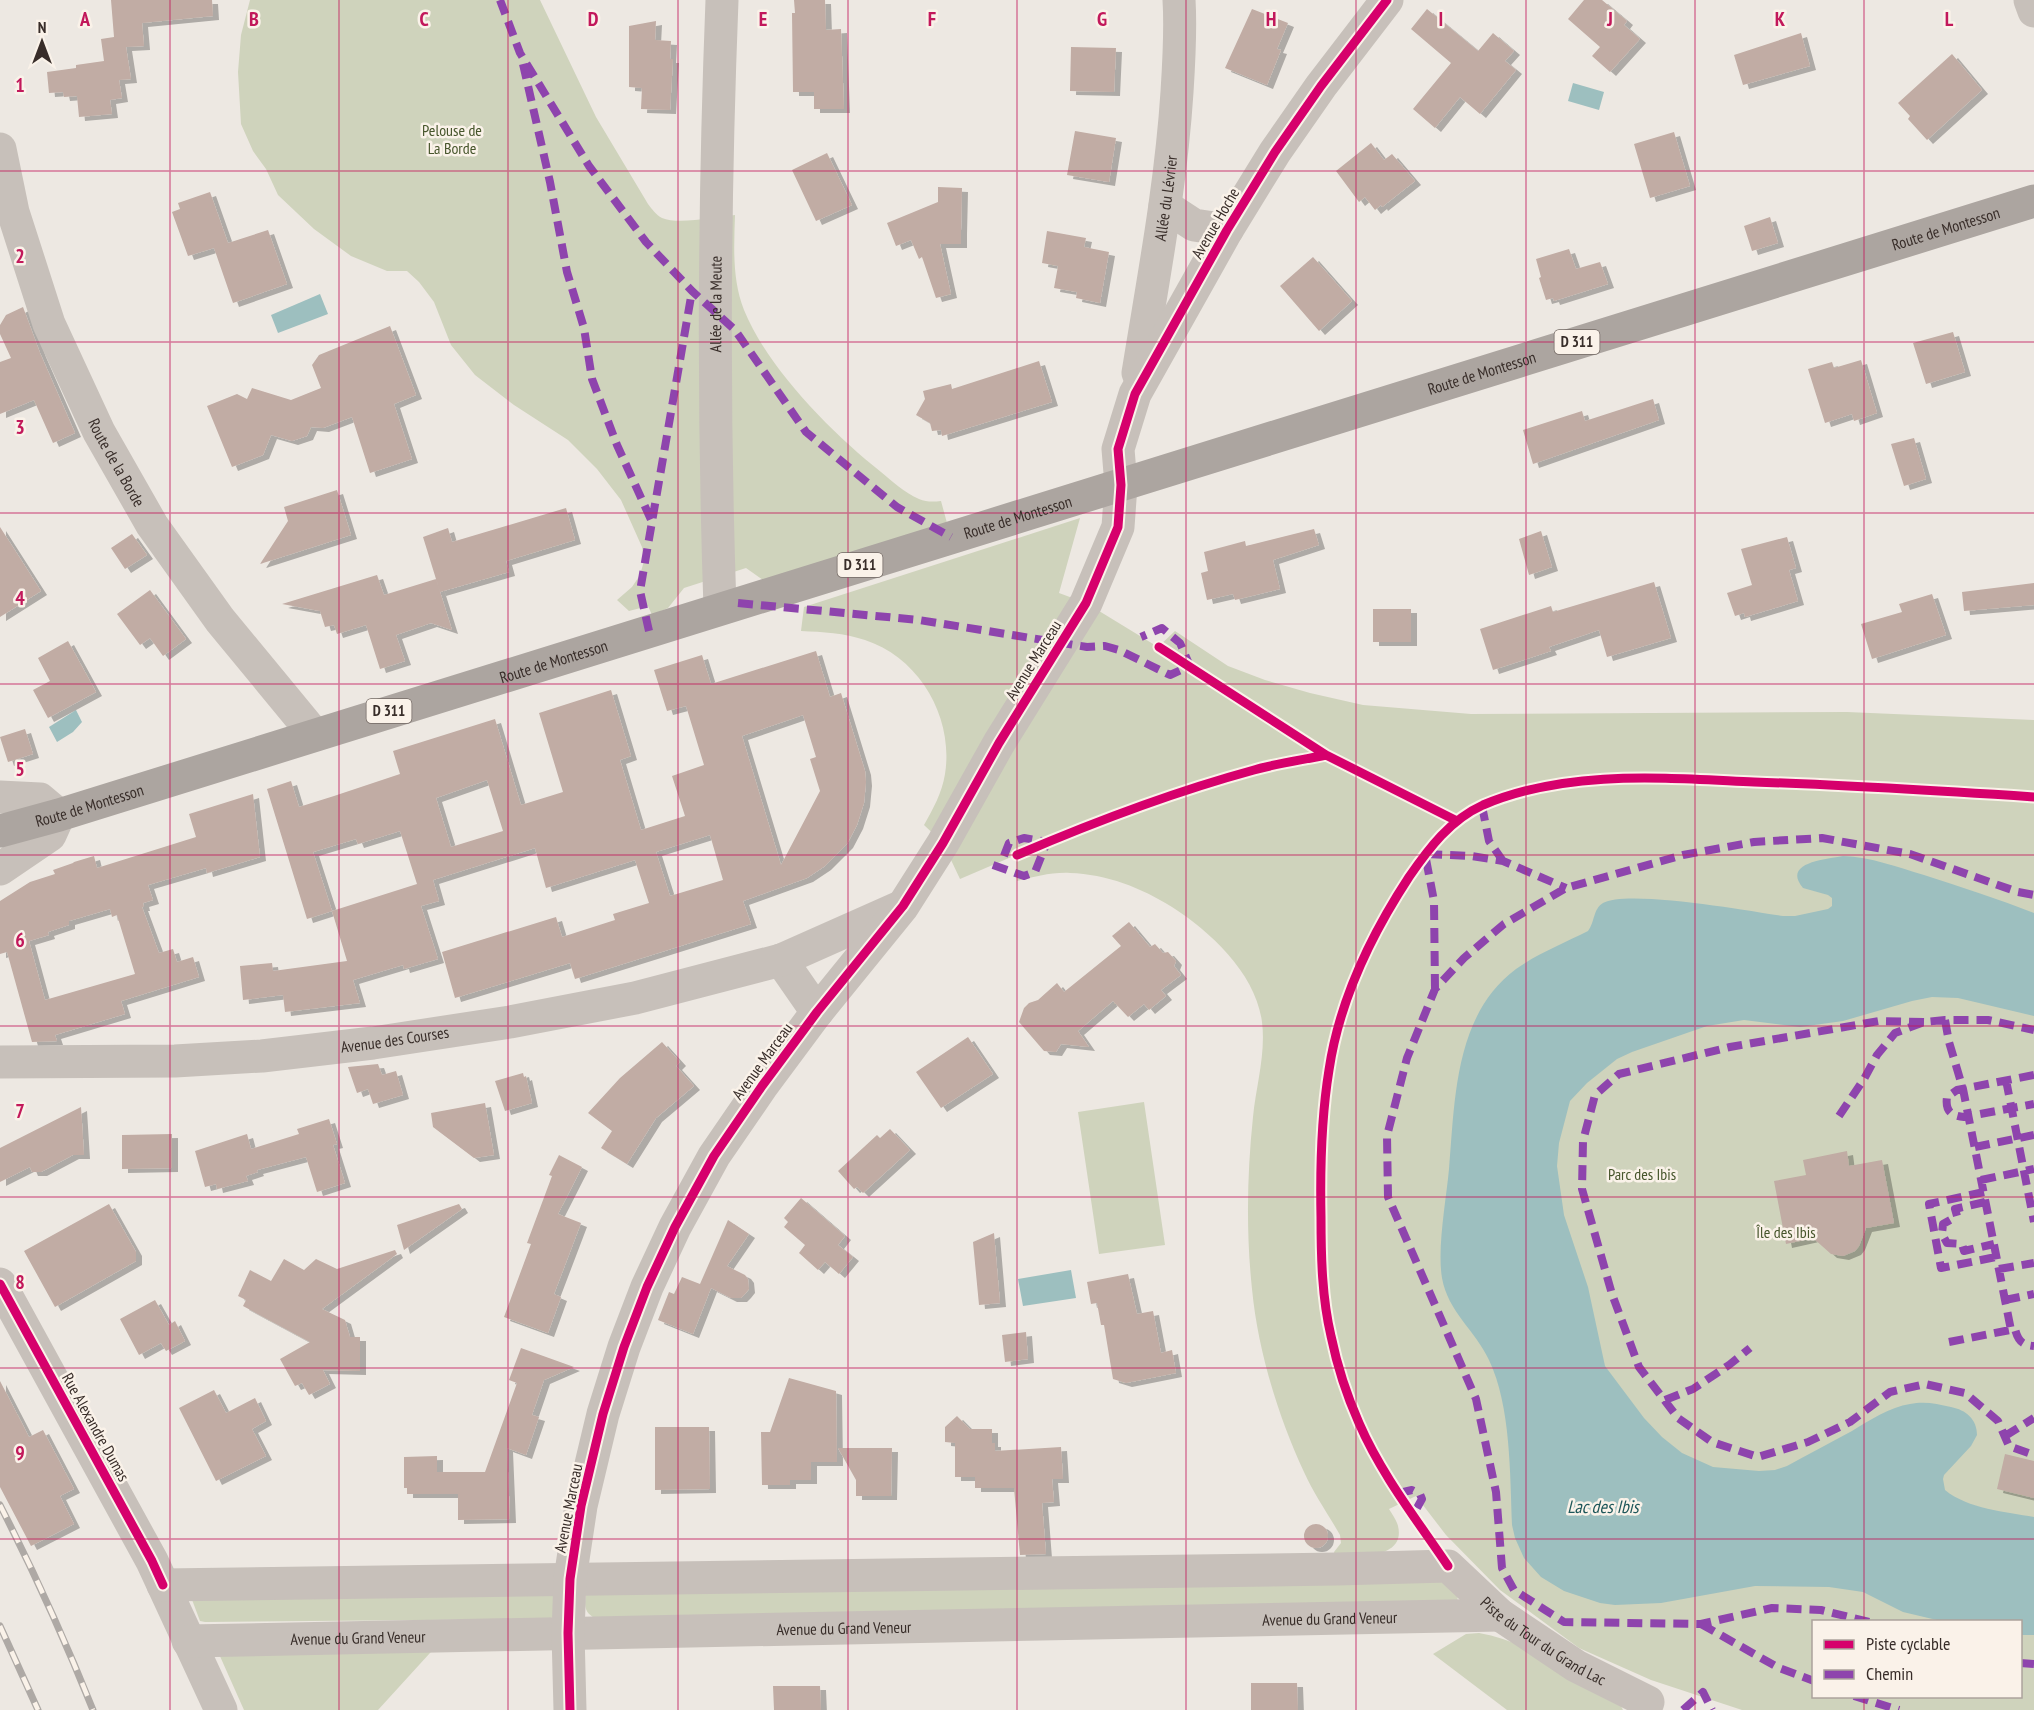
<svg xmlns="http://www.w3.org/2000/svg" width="2034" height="1710" viewBox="0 0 2034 1710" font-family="'PT Sans Narrow',sans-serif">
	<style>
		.green { fill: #cfd3bc; fill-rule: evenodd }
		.water { fill: #9dbfbf }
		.building { fill: #c1aca4; fill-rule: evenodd; filter: url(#shadow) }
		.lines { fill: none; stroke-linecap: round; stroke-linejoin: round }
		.minor { stroke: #c7c0ba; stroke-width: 33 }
		.major { stroke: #aca5a0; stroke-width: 33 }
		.rail-casing { stroke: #aea9a5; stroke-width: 7 }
		.rail { stroke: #faf2e9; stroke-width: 4.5; stroke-dasharray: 14; stroke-linecap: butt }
		.quiet { stroke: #8e44ad; stroke-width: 8; stroke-dasharray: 15 8; stroke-linecap: butt }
		.cycleway-casing { stroke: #faf2e9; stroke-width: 13 }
		.cycleway { stroke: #d6006c; stroke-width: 9 }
		.grid { fill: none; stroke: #c2185b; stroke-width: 1.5; stroke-opacity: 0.55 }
		.labels { text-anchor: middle; stroke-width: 5; stroke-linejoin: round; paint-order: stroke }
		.shield { fill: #faf2e9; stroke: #726863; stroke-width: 1.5 }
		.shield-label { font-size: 15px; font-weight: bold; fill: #382d29 }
		.park-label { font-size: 16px; fill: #47562c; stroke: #faf2e9 }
		.street-label { font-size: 16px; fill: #382d29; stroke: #faf2e9 }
		.water-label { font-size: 18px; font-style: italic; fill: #1e575a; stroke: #faf2e9 }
		.grid-label { font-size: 20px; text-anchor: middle; font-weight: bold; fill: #c2185b; stroke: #faf2e9; stroke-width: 5; stroke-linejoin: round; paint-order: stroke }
	</style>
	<defs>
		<filter id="shadow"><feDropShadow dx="6" dy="4" stdDeviation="0" flood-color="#0004"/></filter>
	</defs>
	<rect width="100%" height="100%" fill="#ede8e2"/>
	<path class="green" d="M250 0H540L596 117 648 204C652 209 656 215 662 218 678 225 716 217 735 215 734 247 732 279 744 310 768 369 832 433 881 472 892 481 905 493 919 499 926 502 933 502 941 501L947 523 763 580 746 568 684 588 668 608 652 615 648 606 629 611 617 600 632 587 640 575 644 561 642 547 621 500 597 469 568 440 514 405 475 375 451 345 434 302 419 282 407 271H387L351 256 314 229 278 195 266 169 253 151 241 124 238 72 241 35Z
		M1080 518 1059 593 1086 603 1158 647 1175 631 1228 666 1265 680 1310 693 1363 705 1471 714 1847 712 2034 720V1710H1742L1651 1680 1579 1648 1500 1590 1446 1535 1416 1496 1389 1509C1392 1514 1397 1521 1398 1526 1406 1560 1356 1556 1335 1558L1334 1552 1341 1543 1340 1535C1328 1514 1314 1494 1304 1472 1278 1416 1258 1351 1252 1289 1246 1232 1247 1174 1253 1117 1256 1086 1266 1054 1262 1022 1256 974 1211 932 1172 907 1142 888 1106 874 1070 873 1052 872 1034 877 1017 881L1016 855 960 879 943 843 924 825C933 809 942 793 945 774 954 718 920 658 865 640 844 633 823 632 801 631L804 607ZM1814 1622H2020V1696H1814Z
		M1144 1102 1165 1245 1099 1254 1078 1112Z
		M1436 1578 1458 1594 1457 1604 595 1618C585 1613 584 1606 586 1595Z
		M556 1594V1614L550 1619 205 1622 200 1621 191 1597Z
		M1479 1633C1530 1642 1575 1676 1619 1702L1623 1710H1507L1433 1654 1466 1634Z
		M440 1642 378 1710H244L219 1654Z"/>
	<path class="water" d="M1573 83 1604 92 1599 110 1568 101Z
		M320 294 328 314 278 333 271 315Z
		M76 710 82 722 73 732 57 742 49 727Z
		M1843 856C1871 857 1897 867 1924 875 1961 887 1998 899 2034 913V1016L1958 998 1932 997 1912 1001 1843 1021 1800 1027 1744 1020 1707 1026 1632 1052 1617 1059 1587 1083 1570 1101 1559 1143 1557 1166 1564 1215 1588 1287 1605 1366 1644 1418 1662 1437 1682 1453 1713 1467 1759 1471 1775 1470 1787 1466C1809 1454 1831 1442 1852 1431 1870 1420 1890 1407 1910 1404 1925 1401 1937 1404 1951 1407 1966 1410 1977 1419 1977 1435L1971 1446 1944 1475 1943 1479 1945 1490C1968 1509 2006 1512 2034 1517V1635H2021L2020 1622 1941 1621 1903 1612 1863 1592 1829 1587 1755 1586 1661 1603 1615 1605 1600 1603 1564 1591 1541 1577 1524 1558 1515 1538 1512 1525C1510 1475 1511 1406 1489 1360 1475 1330 1448 1312 1442 1278 1437 1248 1446 1201 1449 1169 1455 1101 1454 1015 1516 969 1537 954 1564 943 1588 931 1595 922 1593 909 1603 903 1627 889 1750 911 1783 916H1795L1828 909 1832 906V898L1828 895 1803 888C1781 862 1828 859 1843 856Z
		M1071 1270 1076 1298 1023 1306 1018 1279Z"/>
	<path class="building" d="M111 0H212L213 16 142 23 144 46 126 47 131 79 119 80 122 98 110 100 112 114 79 117 77 96 64 97 63 92 49 93 47 72 76 68V65L104 61 101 39 114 37Z
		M794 0H825L826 30 841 29 844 109H814V92H793L792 13H795Z
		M1584 0H1602L1627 21 1624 25 1640 39 1610 72 1592 56 1600 47 1568 19Z
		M1252 9 1288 23 1277 49 1281 50 1267 85 1225 68Z
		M1427 9 1478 51 1493 33 1514 51 1505 61 1516 70 1480 114 1460 97 1435 128 1413 109 1451 63 1411 29Z
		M656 21 655 40 671 41 670 59H673L670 110 641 109 642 88 629 87V26Z
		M1801 33 1810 66 1743 85 1734 55Z
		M1071 47 1116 48 1114 92 1070 91Z
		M1952 54 1982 90 1927 140 1908 119 1910 116 1898 103Z
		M1075 131 1116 138 1109 182 1067 175Z
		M1674 132 1690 186 1650 198 1634 144Z
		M1371 143 1384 160 1392 154 1415 181 1382 207 1381 205 1375 210 1365 197 1359 202 1336 171Z
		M827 153 852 205 816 221 792 170Z
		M938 187 962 188 961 230V244H940L951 294 936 298 922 257 919 259 911 240 896 246 887 223 938 202Z
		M210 192 228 243 268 230 287 284 233 303 214 248 188 256 172 212 180 209 178 203Z
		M1770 217 1778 243 1752 251 1744 226Z
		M1047 231 1086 238 1084 247 1109 252 1100 303 1076 298 1077 292 1054 288 1058 266 1042 263Z
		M1569 249 1576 269 1600 262 1608 284 1554 301 1553 298 1546 300 1539 278 1541 277 1536 259Z
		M1313 257 1352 301 1319 331 1280 286Z
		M23 307 40 353 75 433 53 443 34 400 0 414V362L11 358 0 334V325L6 315Z
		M390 326 416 395 394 404 412 459 370 473 352 417 323 428 311 427 307 436 292 441 271 435 263 455 232 467 207 406 237 394 247 399 252 388 291 400 321 388 312 365 319 355Z
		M1953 332 1965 372 1926 384 1913 343Z
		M1861 360 1877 413 1854 421 1852 414 1825 423 1808 369 1832 362 1834 368Z
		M1039 361 1052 402 942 436 941 430 932 431 930 423 916 415 925 399 923 391 951 384 952 389Z
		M1653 399 1659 420 1533 464 1523 430 1582 411 1585 421Z
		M1914 438 1926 479 1904 486 1891 444Z
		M337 490 351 535 260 564 288 521 284 507Z
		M566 508 575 540 506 561 509 572 440 592 423 537 448 528 452 542Z
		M0 527 41 591 0 617Z
		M1314 529 1319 545 1273 560 1280 589 1235 600 1233 594 1207 600 1201 573 1208 571 1204 552 1245 541 1246 546Z
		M1541 531 1552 567 1529 575 1519 539Z
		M132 534 147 555 125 569 111 548Z
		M1787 537 1796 568 1789 570 1798 601 1745 617 1744 613 1735 616 1727 593 1752 585 1741 549Z
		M377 575 384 595 436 579 452 630 431 623 396 635 405 661 380 669 366 625 337 634 334 625 325 627 320 611 282 604Z
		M1654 582 1671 638 1607 657 1599 630 1549 647 1551 651 1493 670 1480 629 1551 606 1553 612Z
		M2034 583V605L1964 611 1962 592Z
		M150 590 186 639 163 656 150 638 140 645 117 614Z
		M1932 594 1946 635 1872 659 1861 624 1902 612 1899 604Z
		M1373 609H1411V642H1373Z
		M68 641 96 692 48 718 33 690 50 681 38 658Z
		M816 651 830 697 841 693 865 771 866 782 864 803 857 825 847 844 825 866 807 878 743 901 751 924 575 979 570 963 455 998 442 952 556 917 562 937 615 920 613 914 649 903 635 860 546 888 535 848 433 880 439 901 421 906 438 959 404 969 403 965 353 980 360 1003 285 1012 283 995 243 1000 240 966 272 963 273 971 347 961 332 911 307 919 267 789 291 781 299 807 334 796 400 774 393 751 495 719 521 805 563 792 539 713 611 690 631 756 620 760 641 830 685 816 672 776 704 765 686 706 667 711 654 670 702 655 711 684ZM803 715 816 757 810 759 820 791 781 865 742 736ZM487 780 503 831 451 847 436 798ZM400 831 417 884 332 911 313 852 356 839 358 844ZM710 835 723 880 670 896 656 852Z
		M25 729 33 754 8 762 0 737Z
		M253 794 260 857 207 873 206 868 148 885 153 900 143 903 144 907H142L159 953 173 949 177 962 193 957 199 977 121 1001 125 1014 55 1035 57 1041 32 1042 7 952 0 954V901L30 882 55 874 53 870 73 863 74 862 94 856 97 868 196 837 189 814ZM110 909 112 917 117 915 135 974 45 1000 29 941 49 935 48 932 69 925V921Z
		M1129 922 1150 947 1155 944 1163 953 1168 952 1176 961 1174 966 1181 975 1161 990 1166 996 1149 1010 1144 1004 1128 1017 1113 1001 1078 1031 1089 1047 1061 1044 1056 1052 1044 1051 1019 1022 1024 1008 1029 1003 1038 1000 1057 983 1064 992 1121 946 1112 936Z
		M968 1037 993 1074 941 1108 916 1072Z
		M662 1042 680 1062 676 1066 694 1086 656 1118 627 1164 601 1148 612 1131 588 1113 620 1078Z
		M378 1064 382 1075 396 1071 403 1095 373 1104 368 1089 357 1093 348 1067Z
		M523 1073 524 1077 526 1076 532 1103 505 1111 495 1081Z
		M485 1103 494 1155 474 1158 433 1127 431 1113Z
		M81 1107 84 1155H73L41 1172H32L30 1167 0 1182V1148Z
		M329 1119 337 1144 333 1145 345 1183 317 1192 306 1157 257 1170 258 1172 246 1176 248 1181 217 1189 216 1184 205 1187 195 1151 247 1134 251 1149 299 1134 297 1129Z
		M890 1129 910 1150 863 1193 857 1187 854 1189 838 1171 877 1135 880 1138Z
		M172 1134V1168L122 1169V1135Z
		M1847 1151 1849 1166 1882 1160 1894 1223 1866 1228 1859 1246 1855 1251 1843 1256 1831 1254 1813 1238 1786 1244 1774 1181 1806 1175 1803 1160Z
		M559 1155 582 1167 558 1214 581 1223 554 1294 561 1297 548 1333 504 1317 531 1244 527 1243 552 1176 549 1175Z
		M801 1198 845 1236 838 1245 853 1257 839 1274 825 1262 818 1270 799 1253 805 1245 784 1227 788 1222 784 1218Z
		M109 1204 136 1252V1261L55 1307 24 1251Z
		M459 1204 462 1209 404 1250 397 1225Z
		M728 1220 749 1234 727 1266 745 1275 748 1279 749 1289 745 1294 741 1298H731L711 1288 693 1334 658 1320 669 1292 674 1294 682 1277 700 1284Z
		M994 1233 1000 1303 979 1305 973 1242Z
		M395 1250 397 1254 322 1309 345 1320 350 1337H360V1371L323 1370 330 1384 309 1395 302 1383 295 1386 280 1359 310 1342 243 1306 246 1300 238 1296 250 1270 271 1281 284 1259 304 1270 316 1259 337 1269Z
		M1128 1274 1137 1314 1153 1311 1161 1353 1172 1350 1176 1373 1126 1383 1113 1379 1104 1325H1101L1097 1303 1091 1304 1087 1282Z
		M155 1300 169 1325 175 1321 185 1341 166 1351 161 1343 139 1355 120 1319Z
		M1026 1332 1028 1359 1005 1362 1002 1335Z
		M521 1348 574 1367 544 1380 532 1415 539 1417 526 1455 507 1448 510 1519 458 1520V1494H407V1488H404V1457L437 1456V1472H485L517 1383 509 1380Z
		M789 1378 836 1391 837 1462H811V1480H790V1485H762L761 1432H770Z
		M0 1381 29 1437 43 1430 74 1489 60 1496 74 1524 31 1546 0 1487Z
		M214 1390 226 1413 255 1398 266 1421 252 1429 266 1456 216 1481 179 1408Z
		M957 1416 970 1429H992V1443H995V1451L1061 1447 1063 1479H1052L1054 1502 1042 1503 1046 1554 1020 1555 1014 1488H975V1477H955V1443L945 1442V1427Z
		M655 1427H709L710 1489 655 1490Z
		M838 1448H892L891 1496H856V1480Z
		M2005 1454 2034 1461V1498L1997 1489Z
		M1304 1536a12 12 0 1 1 24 0a12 12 0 1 1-24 0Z
		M1251 1683H1297L1298 1710H1251Z
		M773 1686H820L821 1710H774Z"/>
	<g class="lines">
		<g class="minor">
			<path d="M2030 0 2034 11"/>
			<path id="s1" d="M0 149 13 212 49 324 99 432 152 525 220 620 314 734"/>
			<path d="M1165 206 1194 225 1227 230"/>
			<path id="s2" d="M1138 373C1153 280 1171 186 1177 92 1179 61 1181 31 1179 0"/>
			<path id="s3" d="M720 608C713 405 714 203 722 0"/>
			<path d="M0 797 40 799 59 815 50 835 0 869"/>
			<path d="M781 960 817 1012"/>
			<path id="s4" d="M0 1062 175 1061 262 1056 373 1043 510 1022 635 998 781 960 898 908"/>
			<path d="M0 1284 152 1561 221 1710"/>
			<path id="s5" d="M163 1585 1337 1569 1448 1566 1500 1615 1576 1666 1648 1702 1645 1710"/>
			<path id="s6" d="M188 1641 1500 1615"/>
			<path d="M570 1710 568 1633 570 1579 581 1506 603 1414 624 1347 647 1287 675 1227 714 1156 762 1086 817 1012 903 906 943 843 999 743 1086 603 1118 527 1121 485 1118 449 1135 394 1227 230 1275 152 1321 86 1387 0"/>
		</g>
		<path class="major" id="s7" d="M0 831 59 815 2034 201"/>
		<defs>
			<path id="rail" d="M0 1505C34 1572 65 1640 93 1710
				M0 1626 38 1710"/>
		</defs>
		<use href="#rail" class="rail-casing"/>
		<use href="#rail" class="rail"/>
		<path class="quiet" d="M500 0 520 53 589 166 646 242 692 291 735 330 806 432 897 507 951 537
			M523 64 550 182 567 272 584 328 592 379 617 445 653 524
			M738 603 919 620 1087 647 1105 646 1119 650 1170 675 1190 666 1180 643 1162 628 1141 637
			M649 631 640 591 692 291
			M1482 806 1489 841 1503 861
			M993 865 1024 876 1035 872 1047 842 1024 838 1009 843 1002 861
			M1435 989 1434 901 1425 854 1471 856 1503 861 1566 888
			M1945 1020 1949 1042 1963 1089 2011 1330
			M1924 1022 1879 1021 1730 1047 1619 1074 1595 1095 1583 1141 1582 1189 1612 1294 1639 1367 1678 1418 1712 1442 1758 1457 1808 1442 1850 1422 1890 1392 1925 1384 1965 1393 1998 1421 2009 1446 2034 1455
			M2034 1075 1957 1090 1947 1097C1945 1111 1951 1116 1964 1117L2034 1104
			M2006 1080 2034 1222
			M1839 1116 1864 1079 1877 1055 1895 1033 1924 1022 1945 1020H1988L2034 1030
			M1975 1147 2034 1135
			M1981 1180 2034 1169
			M1984 1192 1929 1204 1941 1268 1996 1257
			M1985 1202 1955 1209 1957 1216 1943 1224 1942 1234 1947 1243 1962 1244 1964 1251 1994 1244
			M1999 1269 2034 1263
			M2005 1300 2034 1294
			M1949 1342 2015 1329C2018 1341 2022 1345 2034 1346
			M1665 1400 1693 1389 1729 1365 1750 1348
			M2005 1436 2034 1418
			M1399 1493 1412 1490 1420 1494 1422 1499 1413 1515
			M1869 1622 1821 1610 1772 1608 1701 1624 1564 1622 1514 1590 1502 1568 1496 1492 1476 1399 1388 1197 1387 1136 1407 1058 1435 989 1464 958 1504 924 1566 888 1683 855 1754 842 1822 838 1910 854 2018 892 2034 895
			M1701 1624 1779 1668 1814 1681
			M2020 1663 2034 1664
			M1854 1696 1899 1710
			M1683 1710 1703 1692 1712 1710"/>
		<defs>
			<path id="cycleway" d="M1159 647 1326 755 1455 820
				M1017 855C1094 822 1173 792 1254 770 1278 763 1303 760 1326 755
				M0 1284 152 1561 163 1585
				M1448 1566C1417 1520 1381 1474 1359 1423 1347 1396 1337 1365 1331 1336 1322 1298 1321 1257 1321 1217 1320 1168 1321 1119 1329 1070 1339 1002 1371 935 1409 877 1429 848 1450 820 1483 805 1568 769 1664 778 1754 782 1847 785 1941 791 2034 797
				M570 1710 568 1633 570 1579 581 1506 603 1414 624 1347 647 1287 675 1227 714 1156 762 1086 817 1012 903 906 943 843 999 743 1086 603 1118 527 1121 485 1118 449 1135 394 1227 230 1275 152 1321 86 1387 0"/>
		</defs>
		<use href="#cycleway" class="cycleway-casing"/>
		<use href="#cycleway" class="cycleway"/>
	</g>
	<path class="grid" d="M170 0V1710M339 0V1710M508 0V1710M678 0V1710M848 0V1710M1017 0V1710M1186 0V1710M1356 0V1710M1526 0V1710M1695 0V1710M1864 0V1622M0 171H2034M0 342H2034M0 513H2034M0 684H2034M0 855H2034M0 1026H2034M0 1197H2034M0 1368H2034M0 1539H2034M1864 1696V1710"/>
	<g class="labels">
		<g class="shield">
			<rect x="1554.5" y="330" width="45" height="24" rx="4.5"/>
			<rect x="837.5" y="553" width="45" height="24" rx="4.5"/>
			<rect x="366.5" y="699" width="45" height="24" rx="4.5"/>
		</g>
		<g class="shield-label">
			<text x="1577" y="347">D 311</text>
			<text x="860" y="570">D 311</text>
			<text x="389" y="716">D 311</text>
		</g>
		<g class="park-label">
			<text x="452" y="136">Pelouse de<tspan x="452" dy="18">La Borde</tspan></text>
			<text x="1642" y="1180">Parc des Ibis</text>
			<text x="1786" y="1238">Île des Ibis</text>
		</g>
		<g class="street-label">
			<text dy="6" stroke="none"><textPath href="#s2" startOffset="177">Allée du Lévrier</textPath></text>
			<text transform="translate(1215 223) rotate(-60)" y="6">Avenue Hoche</text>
			<text dy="6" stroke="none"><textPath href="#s7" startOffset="2037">Route de Montesson</textPath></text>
			<text dy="6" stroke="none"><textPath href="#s3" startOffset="304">Allée de la Meute</textPath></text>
			<text dy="6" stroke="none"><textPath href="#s7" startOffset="1551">Route de Montesson</textPath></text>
			<text dy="6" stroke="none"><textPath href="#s1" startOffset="336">Route de la Borde</textPath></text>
			<text dy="6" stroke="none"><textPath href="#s7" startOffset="1065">Route de Montesson</textPath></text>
			<text transform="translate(1033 660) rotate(-58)" y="6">Avenue Marceau</text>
			<text dy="6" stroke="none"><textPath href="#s7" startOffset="579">Route de Montesson</textPath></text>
			<text dy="6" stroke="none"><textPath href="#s7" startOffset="93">Route de Montesson</textPath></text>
			<text dy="6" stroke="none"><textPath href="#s4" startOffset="396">Avenue des Courses</textPath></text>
			<text transform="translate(762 1061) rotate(-54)" y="6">Avenue Marceau</text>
			<text transform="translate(96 1427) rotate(61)" y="6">Rue Alexandre Dumas</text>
			<text transform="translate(568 1508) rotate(-79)" y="6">Avenue Marceau</text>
			<text dy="6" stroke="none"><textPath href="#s6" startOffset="1142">Avenue du Grand Veneur</textPath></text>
			<text dy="6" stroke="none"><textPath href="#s6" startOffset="656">Avenue du Grand Veneur</textPath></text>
			<text dy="6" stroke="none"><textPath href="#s6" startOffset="170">Avenue du Grand Veneur</textPath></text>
			<text dy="6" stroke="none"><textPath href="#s5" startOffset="1407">Piste du Tour du Grand Lac</textPath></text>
		</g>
		<g class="water-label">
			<text x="1603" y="1513">Lac des Ibis</text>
		</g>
	</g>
	<g class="grid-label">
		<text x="85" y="26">A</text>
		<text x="254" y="26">B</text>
		<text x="424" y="26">C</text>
		<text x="593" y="26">D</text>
		<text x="763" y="26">E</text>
		<text x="932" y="26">F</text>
		<text x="1102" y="26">G</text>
		<text x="1271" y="26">H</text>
		<text x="1441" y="26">I</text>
		<text x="1610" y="26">J</text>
		<text x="1780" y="26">K</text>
		<text x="1949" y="26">L</text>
		<text x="20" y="92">1</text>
		<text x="20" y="263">2</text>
		<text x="20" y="434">3</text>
		<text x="20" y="605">4</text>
		<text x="20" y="776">5</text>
		<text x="20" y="947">6</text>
		<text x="20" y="1118">7</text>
		<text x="20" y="1289">8</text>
		<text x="20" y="1460">9</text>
	</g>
	<rect x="1812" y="1620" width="210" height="78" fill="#faf2e9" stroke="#aca39c" stroke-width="1.5"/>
	<rect x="1824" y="1640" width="30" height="9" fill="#d6006c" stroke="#aca39c" stroke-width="1.5"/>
	<text x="1866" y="1650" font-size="18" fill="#382d29">Piste cyclable</text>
	<rect x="1824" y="1670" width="30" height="9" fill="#8e44ad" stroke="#aca39c" stroke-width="1.5"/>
	<text x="1866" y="1680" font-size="18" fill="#382d29">Chemin</text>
	<g transform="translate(42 42)" stroke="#faf2e9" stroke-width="4.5" paint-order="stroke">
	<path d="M0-4.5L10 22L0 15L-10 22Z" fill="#382d29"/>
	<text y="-9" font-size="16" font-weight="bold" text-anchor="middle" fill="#382d29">N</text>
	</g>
</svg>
